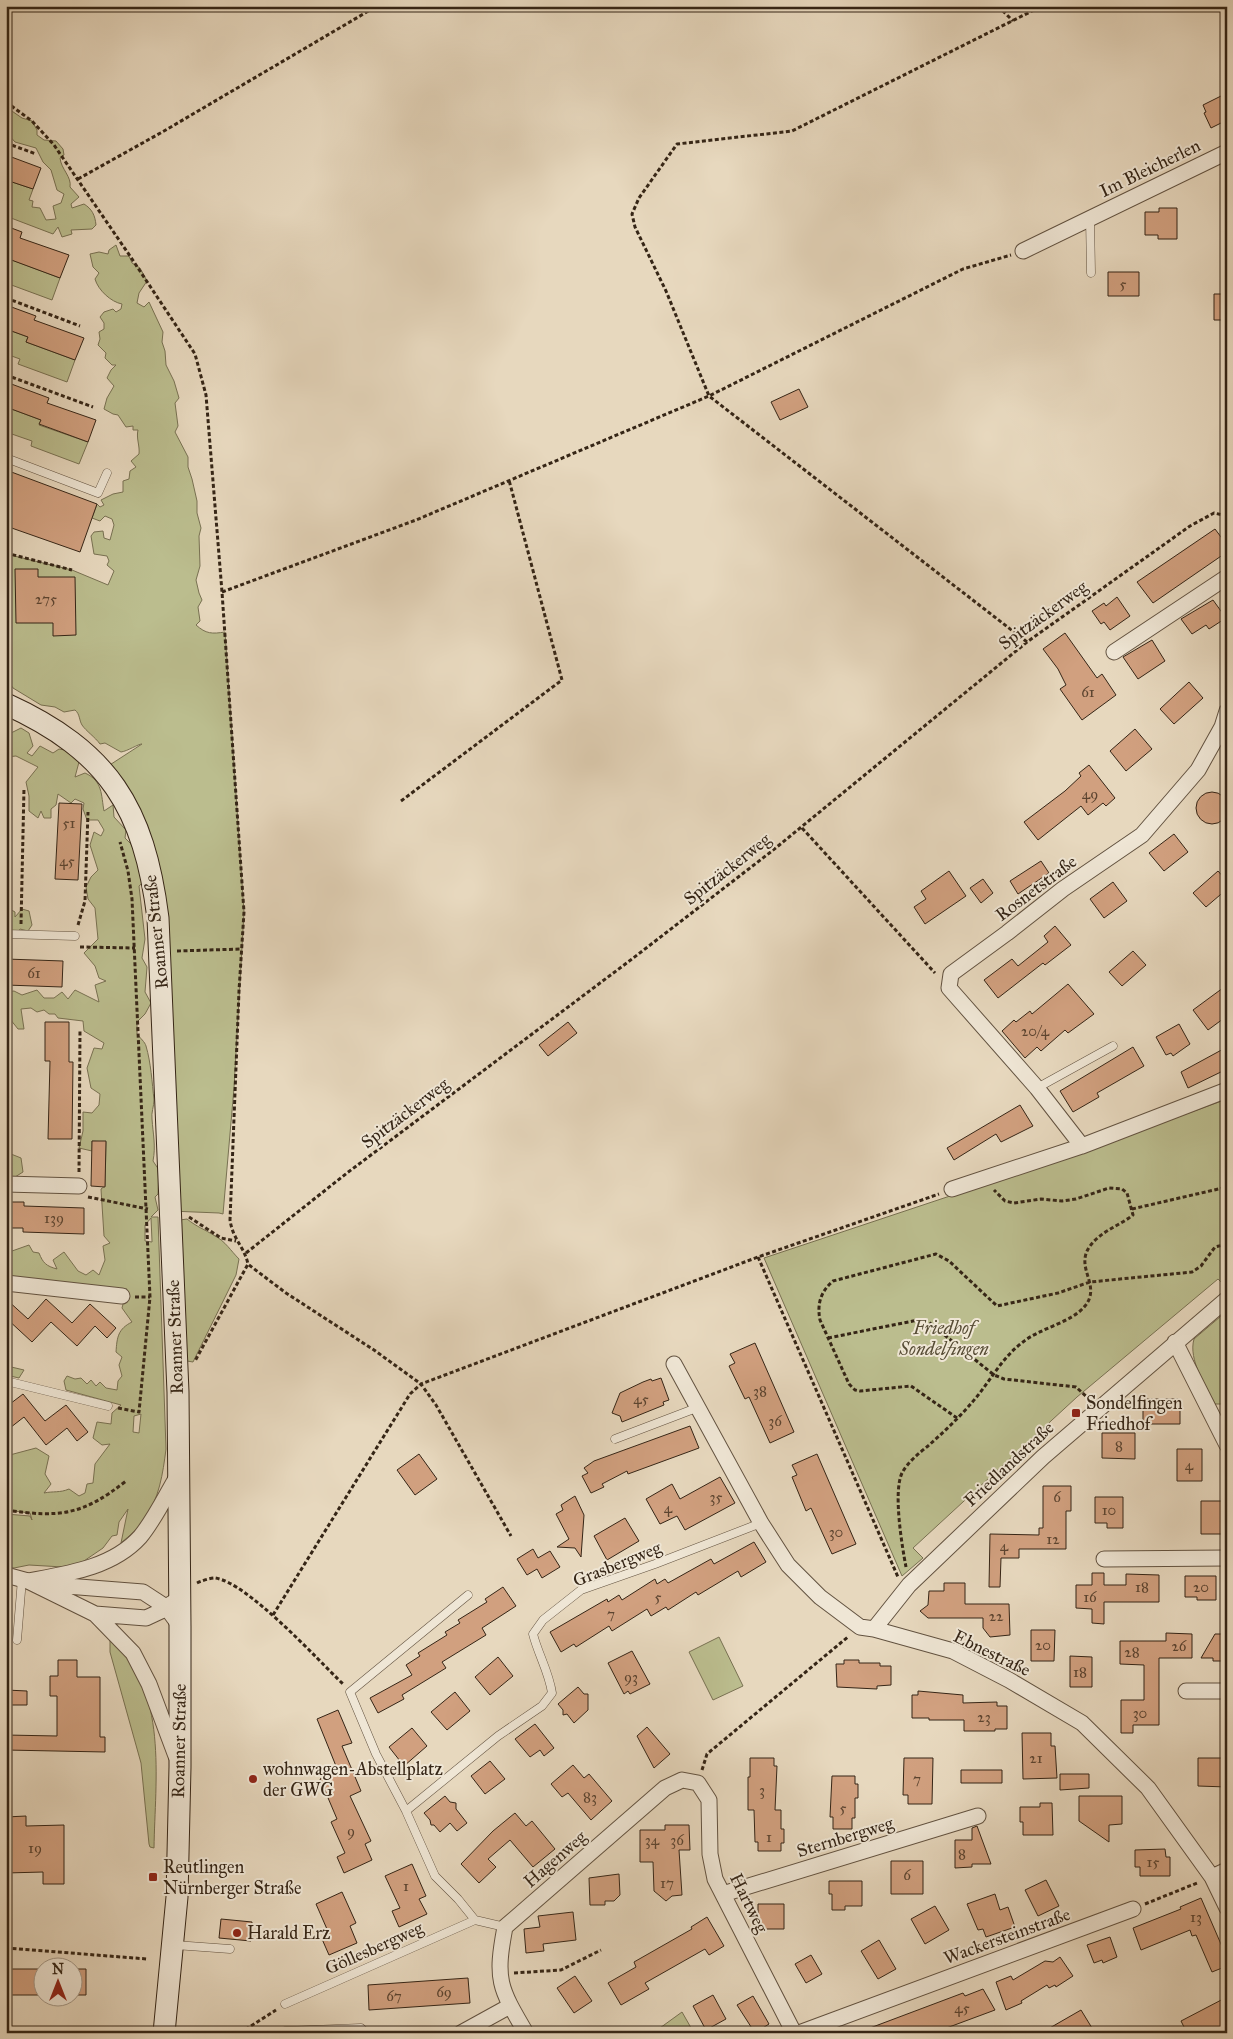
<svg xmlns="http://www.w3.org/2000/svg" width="1233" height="2039" viewBox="0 0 1233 2039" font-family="'IM FELL Great Primer',serif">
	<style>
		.green { fill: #bbbd8e; stroke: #787152; fill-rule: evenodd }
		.building { fill: #d1a07f; stroke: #352516 }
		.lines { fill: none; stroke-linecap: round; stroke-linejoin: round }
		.lane-casing { stroke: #625240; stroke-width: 9 }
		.street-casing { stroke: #625240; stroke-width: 17 }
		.secondary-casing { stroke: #352516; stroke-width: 23 }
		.path { stroke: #352516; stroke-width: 3; stroke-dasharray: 4 2.5; stroke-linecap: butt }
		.lane { stroke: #efe6d5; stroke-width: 8 }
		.street { stroke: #efe6d5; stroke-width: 15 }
		.secondary { stroke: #efe6d5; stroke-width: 21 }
		.poi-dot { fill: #8f2418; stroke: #efe6d5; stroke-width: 2 }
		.labels { text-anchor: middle; stroke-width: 4; stroke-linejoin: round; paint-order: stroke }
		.number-label { font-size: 15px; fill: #5c4430 }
		.street-label { font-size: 18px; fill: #352516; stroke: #efe6d5 }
		.park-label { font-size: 18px; font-style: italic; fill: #564b34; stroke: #efe6d5 }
		.poi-label { font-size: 18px; fill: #352516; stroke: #efe6d5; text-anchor: start }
	</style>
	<rect width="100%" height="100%" fill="#e7d8be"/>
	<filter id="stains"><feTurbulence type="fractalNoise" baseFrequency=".004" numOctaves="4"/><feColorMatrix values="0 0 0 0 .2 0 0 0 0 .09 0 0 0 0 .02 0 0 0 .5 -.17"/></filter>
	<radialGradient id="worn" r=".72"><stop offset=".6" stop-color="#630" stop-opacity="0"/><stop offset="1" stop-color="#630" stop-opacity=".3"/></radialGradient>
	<path class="green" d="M6 107 22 118 32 121 37 130V135L44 140 56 141 63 149 64 155 60 158C61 169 72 177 70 187L79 197 71 204 72 208 84 204C92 209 95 215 96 225L92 229 71 230 72 234 62 237 58 227 53 234 11 218 8 212 11 207 6 205V180L33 189 29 200 33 201 32 207 40 208 46 220 56 219 53 206 61 203 64 194 57 190 51 170 43 162 36 148 15 142 7 133Z
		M116 245 120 256H129L132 263 140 268 147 281 139 293 137 303 144 307 149 302 163 332 162 342 165 351 166 365 174 381 179 398 175 403 178 426 175 432 188 457V467L192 479 197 501V513L201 528 199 536 200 566 196 580 199 593 202 600 198 607 200 621 196 625C206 634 212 634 225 632L244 912 234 1088 223 1214 219 1213 170 1211 155 897 102 770 142 744C138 744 128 751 121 752L105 743 100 744C95 737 86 731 82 725 79 720 80 714 75 710L64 712 55 707 41 705 13 688 10 683 6 685V554L72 570 108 585 114 571 107 565 109 561 107 556 94 554 91 536 94 532 103 531 104 538 110 540 114 525 112 519 105 516 100 521 92 518 97 504 100 507 104 505 101 500 113 494 123 492V481L129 479 130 471 136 467 131 461 139 454C140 446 136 438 138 430H133V426L126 427 118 415 113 414 104 409 107 398 114 386 107 378 111 370 116 365H112L105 358 106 353 98 345 100 339 99 332 104 329V323L100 317 104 312 113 309 116 312 121 309 122 304C111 302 98 290 95 279L99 273 93 267 90 254 99 252 108 254 109 250Z
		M6 252 12 260 60 278 52 300 6 283Z
		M6 329 28 337 26 342 75 360 67 382 18 364 20 359 6 354Z
		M6 407 41 420 39 425 88 442 79 464 31 446 32 441 6 432Z
		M21 728 29 733 33 746 27 753 32 756 40 746 53 753 59 749 71 751 79 762 75 777 85 773C103 781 101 795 104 811L113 805 114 817 126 830 125 838 131 844 148 878 139 886 145 939 142 958 147 967 145 992 151 1003 145 1014 137 1022V1034C140 1038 145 1042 146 1046 151 1063 152 1082 154 1100 154 1106 151 1113 152 1119 153 1134 156 1146 153 1161L159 1170 158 1194 155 1197 158 1210 151 1217H158L166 1449C163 1473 159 1500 144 1520 138 1529 129 1536 121 1543L128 1509 119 1522 117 1535 112 1536 103 1548 81 1563 63 1567 29 1565 14 1568 6 1566V1514L30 1516 32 1520 30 1513 6 1510V1456L36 1448 49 1456 45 1474 51 1484 44 1493C53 1491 60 1493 69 1489L79 1496 85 1493 87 1484 93 1483 95 1464 110 1444 102 1445 93 1438 97 1422 111 1424 112 1413 121 1405 66 1390 64 1381 67 1376 75 1379 81 1378 87 1384 91 1380 96 1386 100 1382 106 1388 117 1390 118 1381 122 1376 119 1365 122 1357 116 1352C117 1337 118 1329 132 1322L122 1308 127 1289 6 1283V1251H12L29 1245 33 1252 39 1253C43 1263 46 1266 57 1269L53 1260 64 1252 78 1271 86 1275 93 1270 99 1275 105 1260 103 1246 110 1243 104 1236 101 1189 105 1186 106 1142 92 1141V1151L79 1148 83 1131V1112L92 1113 99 1105 100 1094 91 1088 87 1068 94 1048 102 1049 104 1043 84 1031 83 1021 58 1018 55 1014H49L44 1010 37 1012 31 1008 21 1009 24 1029H18L10 1019 6 1020V992L14 991 22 995 37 990 44 998H54L62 992 68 999 75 990 99 1002 95 985 106 981 99 978 95 966 84 953 98 939 95 908 88 899 86 887 91 877 98 870 90 845 94 832 101 836 104 830 98 820H87L83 809 84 803 75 799 71 803 58 794 56 805 51 809V818H44L41 811 38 818 29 811V796L26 782 38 767 16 756 6 757V729L9 734ZM151 1218 152 1241V1242L145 1241V1225ZM141 1414 139 1433 133 1432 134 1416Z
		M8 908 15 912V917L22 909 29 911 32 925 28 931 20 929 17 934 9 938 6 937V909Z
		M1227 1099V1288L1218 1279 1077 1397 913 1548 923 1558 902 1576 764 1258 1085 1151Z
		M11 1154 21 1158 23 1172 15 1177 6 1176V1156Z
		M187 1219C197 1227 204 1229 215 1236 225 1241 231 1251 239 1259L236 1275 193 1362 187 1361 185 1356 180 1220Z
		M1227 1311V1404H1215C1206 1386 1188 1360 1194 1339Z
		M6 1363 7 1366 24 1370 19 1378 6 1375Z
		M719 1637 743 1686 713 1700 689 1652Z
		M110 1638C169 1689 155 1779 154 1848L150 1847 149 1844 141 1763 110 1652Z
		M682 2012 694 2033H653Z"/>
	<path class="building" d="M1227 93V120L1211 128 1204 113 1206 112 1203 105Z
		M6 155 41 168 33 189 6 180Z
		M1159 208H1177V239H1158V235H1145V212H1159Z
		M6 226 22 232 20 238 69 255 60 278 6 258Z
		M1108 272H1139V296H1108Z
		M1214 294H1227V320H1214Z
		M6 305 36 316 34 320 84 338 75 360 26 342 28 337 6 329Z
		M6 382 49 398 47 403 96 420 88 442 39 424 41 420 6 407Z
		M799 389 808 407 780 420 771 402Z
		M6 470 97 504 80 552 6 526Z
		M1215 529 1227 545V552L1153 603 1137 582Z
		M15 569H38V577H75L76 635 53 636V623H16Z
		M1117 597 1130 616 1110 630 1104 622 1101 624 1092 611 1104 603 1106 606Z
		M1213 600 1226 618 1209 629 1206 625 1192 634 1181 619Z
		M1065 633 1097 678 1102 674 1116 695 1082 720 1060 689 1066 685 1058 669 1043 649Z
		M1152 640 1165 661 1138 679 1123 657Z
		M1189 682 1203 698 1174 724 1160 709Z
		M1135 729 1152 749 1126 771 1110 751Z
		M1089 765 1115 798 1106 806 1103 803 1088 815 1081 806 1038 840 1024 822 1065 791 1081 776 1079 773Z
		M1196 808a16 16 0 1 1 32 0a16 16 0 1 1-32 0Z
		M59 803 82 804 78 880 55 879Z
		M1174 834 1188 852 1164 871 1149 853Z
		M1041 861 1049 873 1018 894 1010 881Z
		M949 871 966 896 925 924 914 907 926 899 921 891Z
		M1218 871 1227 881V889L1206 907 1193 893Z
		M983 879 993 893 981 903 970 888Z
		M1113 882 1127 901 1104 918 1090 899Z
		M1055 926 1071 945 1045 965 1043 963 998 998 984 980 1012 959 1018 966 1048 942 1044 936Z
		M1133 951 1146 965 1122 986 1109 972Z
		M6 959 63 961 62 987 6 985Z
		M1068 984 1094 1014 1068 1033 1065 1030 1041 1051 1037 1047 1025 1058 1002 1031 1014 1020 1016 1022 1030 1011 1032 1014Z
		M1227 985V1016L1208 1030 1193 1010Z
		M45 1022H69V1062H73L72 1139H48L50 1061H45Z
		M568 1022 577 1033 548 1056 539 1045Z
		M1179 1024 1190 1044 1173 1056 1171 1053 1166 1055 1156 1037Z
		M1133 1047 1144 1066 1097 1093 1099 1097 1073 1112 1060 1091Z
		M1227 1047V1069L1188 1088 1181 1072Z
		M1020 1105 1033 1126 1001 1142 996 1134 954 1160 947 1148Z
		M92 1141H106L105 1187 91 1186Z
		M6 1202H24V1206L84 1208V1234L23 1232V1228H6Z
		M6 1299 28 1319 46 1299 72 1323 90 1304 116 1328 107 1338 95 1326 77 1346 51 1322 32 1342 6 1318Z
		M755 1343 794 1432 770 1443 749 1397 745 1399 729 1366 735 1363 730 1354Z
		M661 1378 669 1400 663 1402 664 1405 622 1422 620 1416 612 1413 620 1393 643 1382 651 1379 652 1381Z
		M23 1394 45 1421 66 1405 88 1432 77 1441 67 1428 46 1445 24 1417 6 1431V1407Z
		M1143 1399H1180V1424H1143Z
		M690 1426 699 1448 628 1474 627 1471 602 1484 604 1487 591 1493 582 1476 588 1473 584 1468 594 1461Z
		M1102 1433H1135V1459L1102 1458Z
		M1177 1449H1202V1481H1177Z
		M419 1454 437 1479 415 1495 397 1470Z
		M817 1454 856 1544 832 1554 811 1508 806 1511 792 1477 797 1475 792 1465Z
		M720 1477 735 1503 685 1530 677 1516 660 1524 646 1499 672 1484 680 1499Z
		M1043 1486H1071V1511H1066V1549H1019V1558H1001L1000 1587H989L990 1534 1039 1535V1528H1043Z
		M575 1496 584 1515 581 1557 575 1548 557 1547 569 1539 556 1514 563 1510 561 1505Z
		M1095 1497H1123V1528H1107V1523H1095Z
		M1201 1501H1227V1534H1201Z
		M625 1518 639 1541 607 1560 594 1536Z
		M754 1542 766 1562 741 1577 738 1571 698 1595 696 1592 668 1610 666 1607 651 1616 647 1609 612 1631 609 1626 576 1647 574 1644 561 1652 550 1632 607 1599 608 1602 619 1595 622 1600 655 1579 657 1584 665 1579 668 1583 711 1559 714 1564Z
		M533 1549 538 1558 550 1551 560 1567 542 1578 537 1569 527 1575 517 1559Z
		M1092 1573H1104V1585H1126V1574L1159 1575V1602H1104V1624L1092 1623V1609L1076 1608V1585H1092Z
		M1185 1576H1216V1600H1197V1597H1185Z
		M944 1583H965V1604H1009L1010 1635 990 1637 983 1628V1618H928L920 1611 928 1605 929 1591H944Z
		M503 1587 516 1606 482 1628 486 1635 442 1662 446 1668 402 1695 404 1699 378 1713 370 1698 412 1675 406 1665 420 1656 418 1653 447 1635 445 1632 460 1623 458 1620 487 1602 485 1599Z
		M1031 1630H1055L1054 1661H1031Z
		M1166 1633 1192 1634V1658H1159V1725H1133V1733H1121V1700H1144V1665L1120 1664V1641H1166Z
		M1215 1634H1227V1661H1213V1658H1201Z
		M632 1651 650 1684 630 1694 628 1691 624 1694 608 1663Z
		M1070 1656 1092 1657V1687H1070Z
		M498 1657 513 1676 490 1695 475 1677Z
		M58 1660H77V1677H100V1737H105V1752L6 1750V1735L57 1736V1696H50V1676H58Z
		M844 1660H859V1663H880V1666H891V1685L877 1686V1689L837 1687 836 1664H844Z
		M578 1687 584 1694H588V1710L574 1723 567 1714 563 1715V1710L558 1704Z
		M6 1690 27 1691V1705H6Z
		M918 1691 963 1695V1703L997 1702V1706H1007V1729H995V1731H964V1720H929V1718H912V1695H918Z
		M455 1692 470 1711 447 1730 431 1712Z
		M338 1710 352 1743 342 1746 361 1791 350 1796 371 1841 365 1844 372 1860 344 1873 337 1857 345 1853 331 1822 337 1819 320 1779 338 1771 317 1719Z
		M535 1724 554 1748 544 1756 540 1750 530 1757 515 1739Z
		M647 1727 670 1754 654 1768 637 1736Z
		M412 1728 427 1746 404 1766 389 1747Z
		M1022 1733H1051V1746H1055L1057 1778 1023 1779Z
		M750 1758H774V1766H777L775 1810H781V1829H784V1843H781V1851H758V1842H755L754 1810H748V1777H750Z
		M904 1758H933L932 1804H908V1795H903Z
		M1198 1758H1227V1787L1198 1786Z
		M490 1761 505 1779 485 1794 471 1776Z
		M573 1765 584 1778 589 1774 612 1801 591 1820 568 1793 562 1797 551 1784Z
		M961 1770H1002V1783H961Z
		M1060 1774H1089V1788L1060 1790Z
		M832 1776H855V1784H858V1798H855V1818H852V1829H833V1817H830Z
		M445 1796 450 1802 456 1803V1809L467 1823 457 1831 450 1823 440 1832 434 1825H431L430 1820 424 1813Z
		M1079 1796H1122V1824L1109 1825V1842L1079 1821Z
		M1040 1803H1052L1053 1835H1023V1822H1020V1807H1040Z
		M515 1813 526 1826 532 1821 555 1849 533 1867 510 1840 488 1859 496 1867 479 1883 461 1864 493 1831Z
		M26 1816V1826L64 1825V1884H43V1872L6 1873V1817Z
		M665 1825H689L690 1850H679L682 1895 672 1896 666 1901 654 1891 653 1862H640V1830H665Z
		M977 1826 991 1864H972V1867L955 1868V1840H972V1828Z
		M1165 1849 1166 1857H1170V1876H1140V1867H1135V1850Z
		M891 1861H923V1894H891Z
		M412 1864 426 1896 419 1899 427 1914 399 1927 392 1911 400 1908 385 1876Z
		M619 1874 620 1895 614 1901H605V1905H590L589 1878Z
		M1046 1880 1059 1906 1038 1916 1025 1890Z
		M829 1881H862V1906H845V1910H832V1894H829Z
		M342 1892 356 1923 350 1926 357 1943 329 1955 322 1939 330 1936 316 1904Z
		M995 1894 1000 1910 1008 1907 1015 1927 986 1937 983 1929 978 1930 967 1904Z
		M1201 1898 1227 1958V1966L1212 1972 1196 1935 1192 1936 1190 1930 1141 1950 1133 1928 1181 1909 1180 1907Z
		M758 1904H784V1929H758Z
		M935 1906 949 1930 925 1944 911 1919Z
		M573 1912 576 1940 543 1944 544 1951 526 1953 524 1929 540 1927 538 1916Z
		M707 1917 724 1946 709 1955 705 1949 645 1983 649 1989 621 2005 608 1983 636 1967 634 1962 692 1929 691 1927Z
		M221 1919 252 1922 251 1941 219 1938Z
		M1110 1937 1117 1957 1103 1963 1102 1960 1094 1963 1087 1945Z
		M879 1940 896 1969 878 1979 861 1951Z
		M811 1955 822 1974 806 1983 795 1964Z
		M1060 1957 1073 1976 1056 1987 1055 1985 1049 1988 1047 1985 1021 2001 1022 2003 1006 2010 996 1982 1011 1976 1013 1980 1045 1961 1053 1962Z
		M6 1969H42V1995H6Z
		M72 1969H86V1995H72Z
		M575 1976 592 2001 574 2013 557 1988Z
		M468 1978 470 2003 369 2010 368 1985Z
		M983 1989 995 2010 933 2033H863L862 2031 963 1993 965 1996Z
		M713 1995 726 2019 706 2030 693 2006Z
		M753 1996 769 2024 755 2033 737 2005Z
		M1227 1997V2033H1187L1181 2021Z
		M1081 2010 1092 2028 1084 2033H1041Z"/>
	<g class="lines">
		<defs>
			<path id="lane" d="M1090 218 1091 273
				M6 458 98 493 107 473
				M6 934 75 936
				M1037 1088 1113 1046
				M6 1381 108 1406
				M615 1439 699 1407
				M468 1595 350 1692 376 1754 406 1811 435 1876 458 1899 475 1920
				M17 1640 22 1579
				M406 1811 498 1736 542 1706 552 1693C549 1672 538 1654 533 1634L543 1620 581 1590 655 1564 761 1523
				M175 1945 230 1949
				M285 2004 475 1920 505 1927
				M285 2031 361 2028 366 2033"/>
			<path id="street" d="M1023 251 1227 152
				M1114 652 1227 577
				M1082 1146 1227 1090
				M6 1184 79 1186
				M952 1189 1082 1146 1037 1088 949 988 951 974 1007 933 1063 889 1142 835 1198 770 1222 727 1227 711
				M6 1283 122 1296
				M1175 1342 1227 1445
				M674 1364 761 1523 788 1565 820 1597 860 1627 874 1629 953 1651 1009 1680 1082 1723 1148 1788 1212 1877 1227 1908
				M1104 1559 1227 1558
				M6 1575 28 1581 95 1614 133 1653 149 1684 176 1756
				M28 1581C66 1574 112 1568 140 1537 155 1519 166 1495 178 1475
				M41 1584 143 1592 166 1607 180 1626
				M95 1614 146 1618 161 1611 172 1603
				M874 1629 909 1585 1043 1457 1227 1299
				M1186 1691H1227
				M1212 1877 1227 1870
				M723 1894 978 1816
				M461 2033 510 2006
				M526 2033C499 1987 495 1980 505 1927L665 1788 682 1780 698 1783 709 1800 710 1854 715 1879 794 2033
				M799 2033 1133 1909"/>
			<path id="secondary" d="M6 704C109 751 144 808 158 918L178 1392 180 1626V1767L177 1897 164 2033"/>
		</defs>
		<use href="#lane" class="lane-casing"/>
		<use href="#street" class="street-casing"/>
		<use href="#secondary" class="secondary-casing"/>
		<path class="path" d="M998 6 1013 21
			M6 102 32 121 54 145 130 256 195 354 206 395 222 592 244 912 239 991 230 1220C233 1240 244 1246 248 1264L195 1361
			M6 143 36 154
			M78 179 164 131 377 6
			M6 298 80 326
			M6 375 93 407
			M6 553 72 570
			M222 592 416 520 709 396 963 269 1011 255
			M1027 642 709 396 666 291 635 227 632 214 639 198 677 144 792 131 1042 6
			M401 801 562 680 509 480
			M802 828 935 973
			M21 924 24 788
			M78 925 85 901 88 812
			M80 947 135 948
			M177 951 241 949
			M8 1170 9 1033
			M79 1172 80 1030
			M88 1197 148 1209
			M1132 1209 1227 1187
			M189 1217 221 1238 236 1241
			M246 1253 347 1173 632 959 772 851 1027 642 1190 526 1214 513 1227 516
			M758 1257 898 1577
			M249 1265 286 1293 374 1350 421 1384 436 1405 511 1536
			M135 1297H150
			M828 1338 913 1321 926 1320 994 1375 1004 1379 1076 1387 1089 1399
			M118 1408 139 1412 150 1297 132 899 128 871 120 842
			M957 1418 911 1386 860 1391 855 1390 849 1384 820 1320C817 1305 820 1292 833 1281L936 1254 949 1261 997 1306 1058 1293 1090 1282 1192 1272 1201 1266 1215 1247 1227 1244
			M6 1510C60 1518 83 1515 126 1481
			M906 1567C902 1546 893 1492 902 1473 907 1463 919 1453 928 1446 946 1430 964 1413 979 1394 993 1376 1004 1356 1023 1342 1040 1328 1071 1323 1085 1306 1102 1285 1074 1268 1090 1246 1101 1231 1119 1226 1133 1215L1127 1193 1122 1189 1109 1188 1076 1199 1062 1201 1041 1199 1014 1203 1005 1201 994 1190
			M197 1583C201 1581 210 1578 215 1578 247 1582 318 1660 343 1684
			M273 1615 410 1394 421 1384 758 1257 939 1194
			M702 1770 707 1754 849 1636
			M1145 1904 1197 1883
			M6 1948 147 1959
			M514 1973 561 1970 601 1950
			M181 2031H243L276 2010"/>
		<use href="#lane" class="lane"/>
		<use href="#street" class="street"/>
		<use href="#secondary" class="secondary"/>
	</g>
	<g class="poi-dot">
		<rect x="1071" y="1408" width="10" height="10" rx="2.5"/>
		<circle cx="253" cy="1779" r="5"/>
		<rect x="148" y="1872" width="10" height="10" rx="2.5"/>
		<circle cx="237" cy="1933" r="5"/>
	</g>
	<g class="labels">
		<g class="number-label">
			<text x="1123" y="289">5</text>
			<text x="46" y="604">275</text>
			<text x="1088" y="697">61</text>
			<text x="1090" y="799">49</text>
			<text x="69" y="828">51</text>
			<text x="67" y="866">45</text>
			<text x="34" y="978">61</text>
			<text x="1035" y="1036">20/4</text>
			<text x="54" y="1223">139</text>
			<text x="760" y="1396">38</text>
			<text x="641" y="1404">45</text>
			<text x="775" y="1426">36</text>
			<text x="1119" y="1451">8</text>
			<text x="1189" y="1470">4</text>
			<text x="716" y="1502">35</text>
			<text x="1057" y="1502">6</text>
			<text x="668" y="1513">4</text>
			<text x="1109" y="1515">10</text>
			<text x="836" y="1537">30</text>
			<text x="1053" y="1544">12</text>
			<text x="1004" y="1551">4</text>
			<text x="1142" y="1592">18</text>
			<text x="1201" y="1592">20</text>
			<text x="658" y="1602">5</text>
			<text x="1090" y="1602">16</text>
			<text x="611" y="1619">7</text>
			<text x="996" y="1621">22</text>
			<text x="1043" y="1650">20</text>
			<text x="1179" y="1651">26</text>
			<text x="1132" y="1657">28</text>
			<text x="1080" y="1677">18</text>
			<text x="631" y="1682">93</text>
			<text x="1140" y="1718">30</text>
			<text x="984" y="1722">23</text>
			<text x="1036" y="1763">21</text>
			<text x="917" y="1784">7</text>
			<text x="762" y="1795">3</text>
			<text x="590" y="1802">83</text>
			<text x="843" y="1813">5</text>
			<text x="351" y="1836">9</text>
			<text x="769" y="1842">1</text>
			<text x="652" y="1845">34</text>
			<text x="677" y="1845">36</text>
			<text x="35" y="1853">19</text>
			<text x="962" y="1859">8</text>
			<text x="1153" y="1867">15</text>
			<text x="907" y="1880">6</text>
			<text x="667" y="1888">17</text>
			<text x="406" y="1891">1</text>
			<text x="1196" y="1922">13</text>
			<text x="444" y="1997">69</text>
			<text x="394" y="2001">67</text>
			<text x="962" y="2013">45</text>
		</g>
		<g class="street-label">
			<text transform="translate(1150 168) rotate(-26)" y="6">Im Bleicherlen</text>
			<text transform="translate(1043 615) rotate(-36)" y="6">Spitzäckerweg</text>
			<text transform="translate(727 869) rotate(-38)" y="6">Spitzäckerweg</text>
			<text transform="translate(1036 888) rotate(-37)" y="6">Rosnetstraße</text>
			<text transform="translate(156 932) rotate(-96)" y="6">Roanner Straße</text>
			<text transform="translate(405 1113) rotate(-37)" y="6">Spitzäckerweg</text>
			<text transform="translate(175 1337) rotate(-92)" y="6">Roanner Straße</text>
			<text transform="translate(1009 1464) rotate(-43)" y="6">Friedlandstraße</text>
			<text transform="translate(617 1564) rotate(-22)" y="6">Grasbergweg</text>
			<text transform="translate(992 1653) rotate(26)" y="6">Ebnestraße</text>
			<text transform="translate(179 1741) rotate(-89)" y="6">Roanner Straße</text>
			<text transform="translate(845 1837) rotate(-17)" y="6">Sternbergweg</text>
			<text transform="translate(555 1859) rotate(-41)" y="6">Hagenweg</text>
			<text transform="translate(749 1903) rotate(64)" y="6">Hartweg</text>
			<text transform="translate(1007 1936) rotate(-20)" y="6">Wackersteinstraße</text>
			<text transform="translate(374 1948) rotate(-24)" y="6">Göllesbergweg</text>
		</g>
		<g class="park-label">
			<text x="944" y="1334">Friedhof<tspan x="944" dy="21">Sondelfingen</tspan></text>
		</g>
		<g class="poi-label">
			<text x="1086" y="1409">Sondelfingen<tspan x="1086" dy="21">Friedhof</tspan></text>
			<text x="263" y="1775">wohnwagen-Abstellplatz<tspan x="263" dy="21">der GWG</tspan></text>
			<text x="163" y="1873">Reutlingen<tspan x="163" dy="21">Nürnberger Straße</tspan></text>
			<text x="247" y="1939">Harald Erz</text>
		</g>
	</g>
	<rect width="1233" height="2039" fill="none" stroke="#e7d8be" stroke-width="25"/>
	<rect x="8" y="8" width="1218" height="2024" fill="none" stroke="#352516" stroke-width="2.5"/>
	<rect x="12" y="12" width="1208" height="2014" fill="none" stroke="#352516"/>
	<g transform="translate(58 1982)"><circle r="24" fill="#efe6d5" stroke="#a59989"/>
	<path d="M0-4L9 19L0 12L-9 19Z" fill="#8f2418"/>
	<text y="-8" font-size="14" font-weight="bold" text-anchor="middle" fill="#352516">N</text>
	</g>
	<rect width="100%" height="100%" filter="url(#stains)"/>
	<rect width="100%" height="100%" fill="url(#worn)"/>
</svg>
